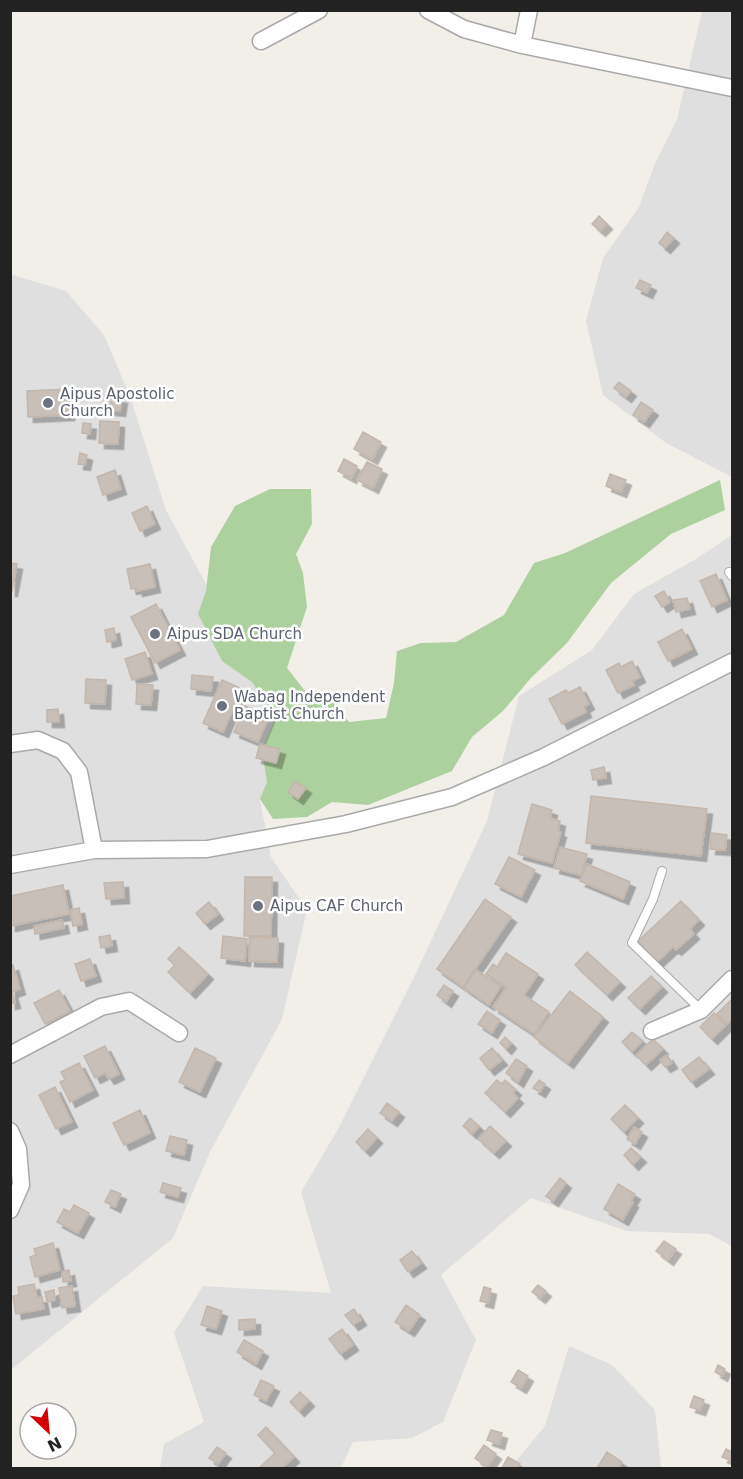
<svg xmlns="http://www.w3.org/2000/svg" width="743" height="1479" viewBox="0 0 743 1479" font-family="'DejaVu Sans',sans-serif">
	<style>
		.residential { fill: #e0dfdf }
		.forest { fill: #add19e }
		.building { fill: #c7bfb8; stroke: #c4b6ab; stroke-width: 1.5; filter: url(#shadow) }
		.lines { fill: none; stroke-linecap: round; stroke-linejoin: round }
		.lane-casing { stroke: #a9a9a9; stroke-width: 10 }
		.street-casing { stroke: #a9a9a9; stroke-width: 19 }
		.lane { stroke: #fff; stroke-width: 8 }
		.street { stroke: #fff; stroke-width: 16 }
		.worship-dot { fill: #6b7280; stroke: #fff; stroke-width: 2 }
		.labels { text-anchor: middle; stroke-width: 5; stroke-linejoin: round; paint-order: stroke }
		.worship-label { font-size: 15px; fill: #5b616d; stroke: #fff; text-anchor: start }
	</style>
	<defs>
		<filter id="shadow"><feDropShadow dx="5.5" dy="5.5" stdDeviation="0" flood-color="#0004"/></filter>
	</defs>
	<rect width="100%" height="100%" fill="#f2efe9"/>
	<path class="residential" d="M702 11H732V477L666 443 603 395 586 321 603 258 639 207 654 166 677 119Z
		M10 274 66 291 104 335 130 396 166 510 213 597 261 677 300 757 260 800 271 857 307 910 282 1019 210 1152 173 1238 11 1370Z
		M732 535V1246L709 1234 627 1231 531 1198 441 1275 476 1340 443 1422 412 1438 353 1442 341 1468H160L164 1444 204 1422 174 1333 203 1286 331 1293 301 1192 338 1129 416 973 487 821 519 696 592 650 634 594 696 559Z
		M569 1346 612 1365 655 1410 661 1468H510L545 1426Z"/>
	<path class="forest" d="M720 480 725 510 671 534 611 583 567 643 530 679 503 711 472 737 452 771 368 805 332 802 307 817 273 819 260 799 267 782 262 750 276 717 252 682 222 661 198 614 206 591 211 547 235 506 270 489H311L312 524 296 554 303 573 307 607 287 668 309 696 329 698 349 722 386 718 394 683 397 651 421 643 456 642 504 615 534 563 565 553Z"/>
	<path class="building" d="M599 216 607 224 600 231 592 224Z
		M667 232 674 238 665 248 659 243Z
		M640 280 651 285 647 293 636 288Z
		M619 382 631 391 626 397 614 388Z
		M68 389 69 415 28 417 27 391Z
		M105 395 122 398 120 411 103 409Z
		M641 402 653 410 644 422 633 415Z
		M100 421 119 422 118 444 99 443Z
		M83 423 91 424 90 434 82 433Z
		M363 432 381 442 372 459 354 449Z
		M80 453 87 455 85 465 78 464Z
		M344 459 357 466 351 478 338 471Z
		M367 462 382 469 373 488 357 480Z
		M115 470 121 489 103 495 97 477Z
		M610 474 626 480 621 492 606 486Z
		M147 506 155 524 140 531 132 513Z
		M10 563 17 564 12 591H10Z
		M150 564 155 587 137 591V588L131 589 127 569Z
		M716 574 727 600 712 607 700 581Z
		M664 591 670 602 662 607 655 596Z
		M687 598 690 609 676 612 673 600Z
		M156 604 180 650 155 663 131 617Z
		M114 628 116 640 107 642 105 630Z
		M682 629 692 649 668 661 658 642Z
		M145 652 152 674 132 680 125 659Z
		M632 661 640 677 632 681 634 685 618 693 606 670 619 663 621 667Z
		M192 675 213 677 211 691 191 689Z
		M86 679 106 680 105 704 85 703Z
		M222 680 242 689 223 732 203 723Z
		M137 684 153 685 151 705 136 704Z
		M580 687 589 704 584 707 586 712 562 724 549 699 566 690 568 693Z
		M245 706 269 716 258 742 234 732Z
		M58 709 59 722H47V710Z
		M260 744 280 749 276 763 256 758Z
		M604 767 606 778 593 780 591 770Z
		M295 781 306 788 298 799 288 792Z
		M591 796 707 809 701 856 586 843Z
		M532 804 552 810 550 818 560 821 558 831 561 832 552 863 518 854Z
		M712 833 727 835 725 850 710 849Z
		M560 847 587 854 581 875 554 868Z
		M509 857 535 870 521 897 495 884Z
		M587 864 630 882 623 899 580 881Z
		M245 877H272L271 936H244Z
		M123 882 124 898 106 899 104 883Z
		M63 885 69 914 10 926V896Z
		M485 899 511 917 463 987 437 969Z
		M681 901 699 920 690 929 694 934 676 950 673 947 657 962 638 941Z
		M209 902 218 914 205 924 196 913Z
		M79 908 82 924 73 926 70 910Z
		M62 920 64 928 35 934 34 926Z
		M110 935 112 946 101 948 99 937Z
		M223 936 247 939 245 961 221 958Z
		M250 937 278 938 277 962 249 961Z
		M179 947 208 974 190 993 168 972 175 965 168 959Z
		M587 952 620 982 607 995 575 965Z
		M506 953 538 974 524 995 549 1012 534 1034 493 1007 506 987 486 974 493 964 497 967Z
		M90 959 96 976 81 981 75 964Z
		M13 965 20 989 12 992 15 1003 10 1004V966Z
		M476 970 501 986 489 1005 464 988Z
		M651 976 662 987 640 1009 628 998Z
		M444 985 453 991 446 1002 437 995Z
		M59 990 70 1011 45 1024 34 1003Z
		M570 991 603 1017 568 1063 534 1037Z
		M732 999V1019L727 1024 717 1014Z
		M487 1011 500 1020 492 1033 478 1024Z
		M714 1013 726 1025 712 1039 700 1027Z
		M632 1032 643 1041 632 1052 622 1042Z
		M505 1037 511 1043 506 1049 500 1043Z
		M653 1039 663 1049 646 1065 636 1055Z
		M105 1046 119 1074 109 1079 105 1073 95 1078 84 1056Z
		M195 1048 216 1058 200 1092 179 1082Z
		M492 1048 502 1060 489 1070 480 1058Z
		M667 1055 672 1063 665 1067 660 1060Z
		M699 1057 709 1069 691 1082 682 1070Z
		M516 1059 527 1066 518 1082 506 1073Z
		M79 1063 93 1090 70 1102 60 1082 65 1080 61 1072Z
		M497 1080 502 1084 505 1080 516 1090 513 1093 518 1098 505 1112 485 1093Z
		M539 1080 545 1084 540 1092 533 1088Z
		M55 1087 72 1122 56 1129 39 1095Z
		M387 1103 399 1112 392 1121 380 1113Z
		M625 1105 638 1118 624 1132 611 1119Z
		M140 1110 150 1133 124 1145 113 1123Z
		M470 1118 479 1126 472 1134 463 1126Z
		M490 1126 506 1141 494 1153 478 1139Z
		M634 1127 642 1132 635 1144 627 1139Z
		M368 1129 377 1138 365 1151 356 1142Z
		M170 1136 187 1140 184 1155 166 1151Z
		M631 1148 641 1157 633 1165 624 1155Z
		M560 1178 566 1183 553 1201 546 1196Z
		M163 1183 181 1188 178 1197 160 1192Z
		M618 1184 635 1194 631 1201 633 1202 623 1220 604 1209Z
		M111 1190 121 1194 115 1207 105 1202Z
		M74 1205 89 1213 78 1233 57 1222 64 1209 70 1212Z
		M664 1241 676 1249 668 1260 656 1251Z
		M53 1243 60 1270 35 1277 30 1257 36 1255 34 1249Z
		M412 1251 421 1263 408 1272 400 1260Z
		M69 1270 71 1281 63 1282 62 1272Z
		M34 1284 37 1298 42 1297 44 1309 16 1314 13 1296 19 1295 18 1287Z
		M538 1285 546 1291 540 1298 532 1292Z
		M72 1286 75 1306 62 1308 59 1288Z
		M484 1287 491 1289 488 1303 480 1301Z
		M54 1290 55 1300 47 1302 45 1292Z
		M406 1305 420 1315 409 1331 395 1322Z
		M207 1306 222 1311 216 1329 201 1325Z
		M354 1309 361 1320 353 1325 345 1315Z
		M255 1319V1329L239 1330V1320Z
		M342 1329 353 1345 340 1354 329 1339Z
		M244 1340 263 1351 256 1364 237 1352Z
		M718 1365 725 1369 722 1376 715 1372Z
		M518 1370 528 1376 521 1388 511 1382Z
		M261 1380 274 1386 266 1401 254 1395Z
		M300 1392 309 1401 299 1411 290 1402Z
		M694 1396 704 1400 700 1410 690 1407Z
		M266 1427 294 1457 282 1468H259L275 1453 258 1435Z
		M491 1430 502 1433 499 1444 487 1440Z
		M484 1445 496 1454 487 1467 475 1458Z
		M217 1447 226 1453 218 1464 209 1458Z
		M726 1449 732 1452V1461L722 1457Z
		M607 1452 622 1462 618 1468H597Z
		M508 1457 520 1464 517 1468H502Z"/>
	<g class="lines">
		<defs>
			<path id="lane" d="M729 572 732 576
				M662 871 653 899 632 943 701 1010"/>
			<path id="street" d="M428 10 464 29 522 45 732 88
				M261 41 319 10
				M522 45 529 10
				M10 744 38 740 63 751 79 772 94 850
				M10 865 94 850 207 849 346 824 452 797 544 757 732 662
				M652 1031 701 1010 732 979
				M10 1055 101 1007 129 1001 179 1033
				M10 1131 18 1149 21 1185 10 1210"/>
		</defs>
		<use href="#lane" class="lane-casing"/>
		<use href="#street" class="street-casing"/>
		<use href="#lane" class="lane"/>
		<use href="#street" class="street"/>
	</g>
	<g class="worship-dot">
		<circle cx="48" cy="403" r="6"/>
		<circle cx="155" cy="634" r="6"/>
		<circle cx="222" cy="706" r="6"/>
		<circle cx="258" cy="906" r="6"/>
	</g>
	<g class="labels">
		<g class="worship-label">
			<text x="60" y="399">Aipus Apostolic<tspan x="60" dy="17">Church</tspan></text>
			<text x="167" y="639">Aipus SDA Church</text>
			<text x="234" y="702">Wabag Independent<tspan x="234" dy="17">Baptist Church</tspan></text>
			<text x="270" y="911">Aipus CAF Church</text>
		</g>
	</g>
	<rect width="743" height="1479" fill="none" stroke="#222222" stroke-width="24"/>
	<g transform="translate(48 1431) rotate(154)"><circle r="28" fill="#ffffff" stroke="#a7a7a7" stroke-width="1.5"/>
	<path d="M0-4.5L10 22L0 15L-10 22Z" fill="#d40000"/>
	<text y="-9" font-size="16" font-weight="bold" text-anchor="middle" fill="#222222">N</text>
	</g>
</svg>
